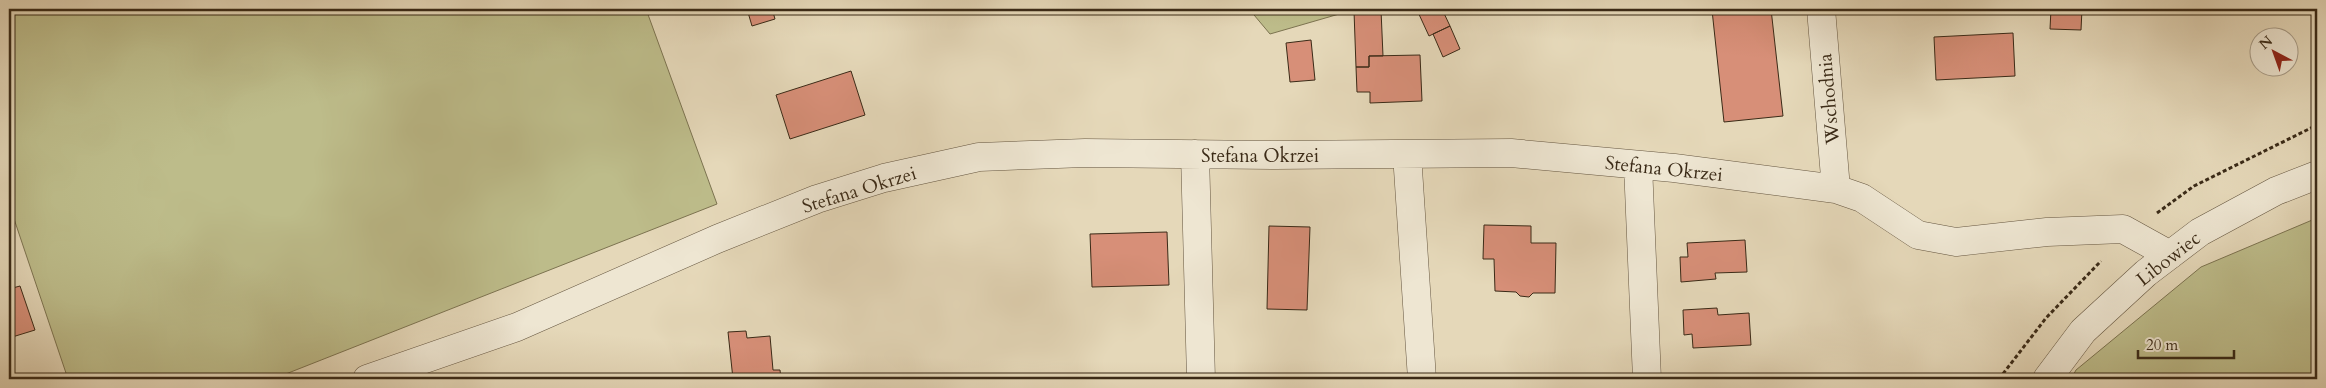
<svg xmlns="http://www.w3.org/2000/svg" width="2326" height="388" viewBox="0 0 2326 388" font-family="Cardo,serif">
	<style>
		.green { fill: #bdbc8a; stroke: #7c7350 }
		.building { fill: #d78f78; stroke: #3a2a17 }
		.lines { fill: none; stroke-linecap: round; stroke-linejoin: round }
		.minor-casing { stroke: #655640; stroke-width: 29 }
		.path { stroke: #3a2a17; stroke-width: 3; stroke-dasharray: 4 2.5; stroke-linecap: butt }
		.minor { stroke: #eee6d2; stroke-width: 28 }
		.labels { text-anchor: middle; stroke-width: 4.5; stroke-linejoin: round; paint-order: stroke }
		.street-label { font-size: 19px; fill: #3a2a17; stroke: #eee6d2 }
	</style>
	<rect width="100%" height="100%" fill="#e5d8b9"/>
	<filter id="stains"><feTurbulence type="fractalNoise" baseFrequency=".004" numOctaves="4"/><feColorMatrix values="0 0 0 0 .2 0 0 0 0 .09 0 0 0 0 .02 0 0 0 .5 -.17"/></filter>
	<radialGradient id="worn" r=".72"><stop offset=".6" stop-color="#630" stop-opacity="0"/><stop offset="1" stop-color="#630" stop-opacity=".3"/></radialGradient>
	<path class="green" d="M9 9H646L717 204 273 379H68L9 204Z
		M1249 9H1248H1363L1353 10 1270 34Z
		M2317 218V379H2071L2076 370 2201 267Z"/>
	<path class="building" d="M747 9H785L773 12 775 19 752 26Z
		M1420 9H1442L1450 26 1429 36 1417 10Z
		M1726 9H1771L1783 116 1724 122 1712 10Z
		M2051 9H2082L2081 30 2050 29Z
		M1381 10 1383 56H1369V67H1356L1354 11Z
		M1450 26 1460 49 1443 57 1433 34Z
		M2013 33 2015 76 1936 80 1934 37Z
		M1311 40 1315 80 1290 82 1286 43Z
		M1420 55 1422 101 1370 103V92H1357L1356 67H1369V56Z
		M851 71 865 115 790 139 776 95Z
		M1484 225 1531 226V243H1556L1555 293H1533L1529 297 1520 296 1516 292 1495 291 1494 259H1483Z
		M1269 226 1310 227 1307 310 1267 309Z
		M1167 232 1169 285 1092 287 1090 234Z
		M1745 240 1747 272 1715 273 1716 279 1681 282 1680 257H1688L1687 243Z
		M20 286 35 330 9 338V289Z
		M1717 308 1718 315 1749 313 1751 345 1693 348 1692 334 1684 335 1683 310Z
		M746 331 747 338 770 336 773 370H780L781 379H733L728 332Z"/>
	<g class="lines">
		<defs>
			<path id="minor" d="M1821 9 1836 189
				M1195 154 1201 379
				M1407 154 1422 379
				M1638 165 1647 379
				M367 379 517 327 717 239 817 199 884 178 979 157 1085 153 1275 155 1511 153 1674 168 1836 189 1862 198 1918 235 1956 242 2047 232 2123 229 2170 255
				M2047 379 2083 331 2146 273 2200 232 2276 191 2317 175"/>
		</defs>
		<use href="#minor" class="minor-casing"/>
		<path class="path" d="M2157 213 2194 186 2317 125
			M1999 379 2046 318 2101 261"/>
		<use href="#minor" class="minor"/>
	</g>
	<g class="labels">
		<g class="street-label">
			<text transform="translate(1828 99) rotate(-95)" y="7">Wschodnia</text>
			<text x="1260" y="162">Stefana Okrzei</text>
			<text transform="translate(1664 168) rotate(6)" y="7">Stefana Okrzei</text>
			<text transform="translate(859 189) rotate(-17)" y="7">Stefana Okrzei</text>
			<text transform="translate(2168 258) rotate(-38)" y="7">Libowiec</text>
		</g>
	</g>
	<rect width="2326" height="388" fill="none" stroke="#e5d8b9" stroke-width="30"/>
	<rect x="10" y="10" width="2306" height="368" fill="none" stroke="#3a2a17" stroke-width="2.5"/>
	<rect x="15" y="15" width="2296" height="358" fill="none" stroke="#3a2a17"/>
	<g transform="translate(2274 52) rotate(319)"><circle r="24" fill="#eee6d2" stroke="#a69b87"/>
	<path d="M0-4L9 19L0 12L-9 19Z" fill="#8f2418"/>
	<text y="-8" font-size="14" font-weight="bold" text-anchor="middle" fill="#3a2a17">N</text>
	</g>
	<path d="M2138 350v8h96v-8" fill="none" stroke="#3a2a17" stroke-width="2.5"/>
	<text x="2146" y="350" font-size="15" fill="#3a2a17" stroke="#eee6d2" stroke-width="4" paint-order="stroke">20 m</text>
	<rect width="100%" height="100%" filter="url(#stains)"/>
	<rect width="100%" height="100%" fill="url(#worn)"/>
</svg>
